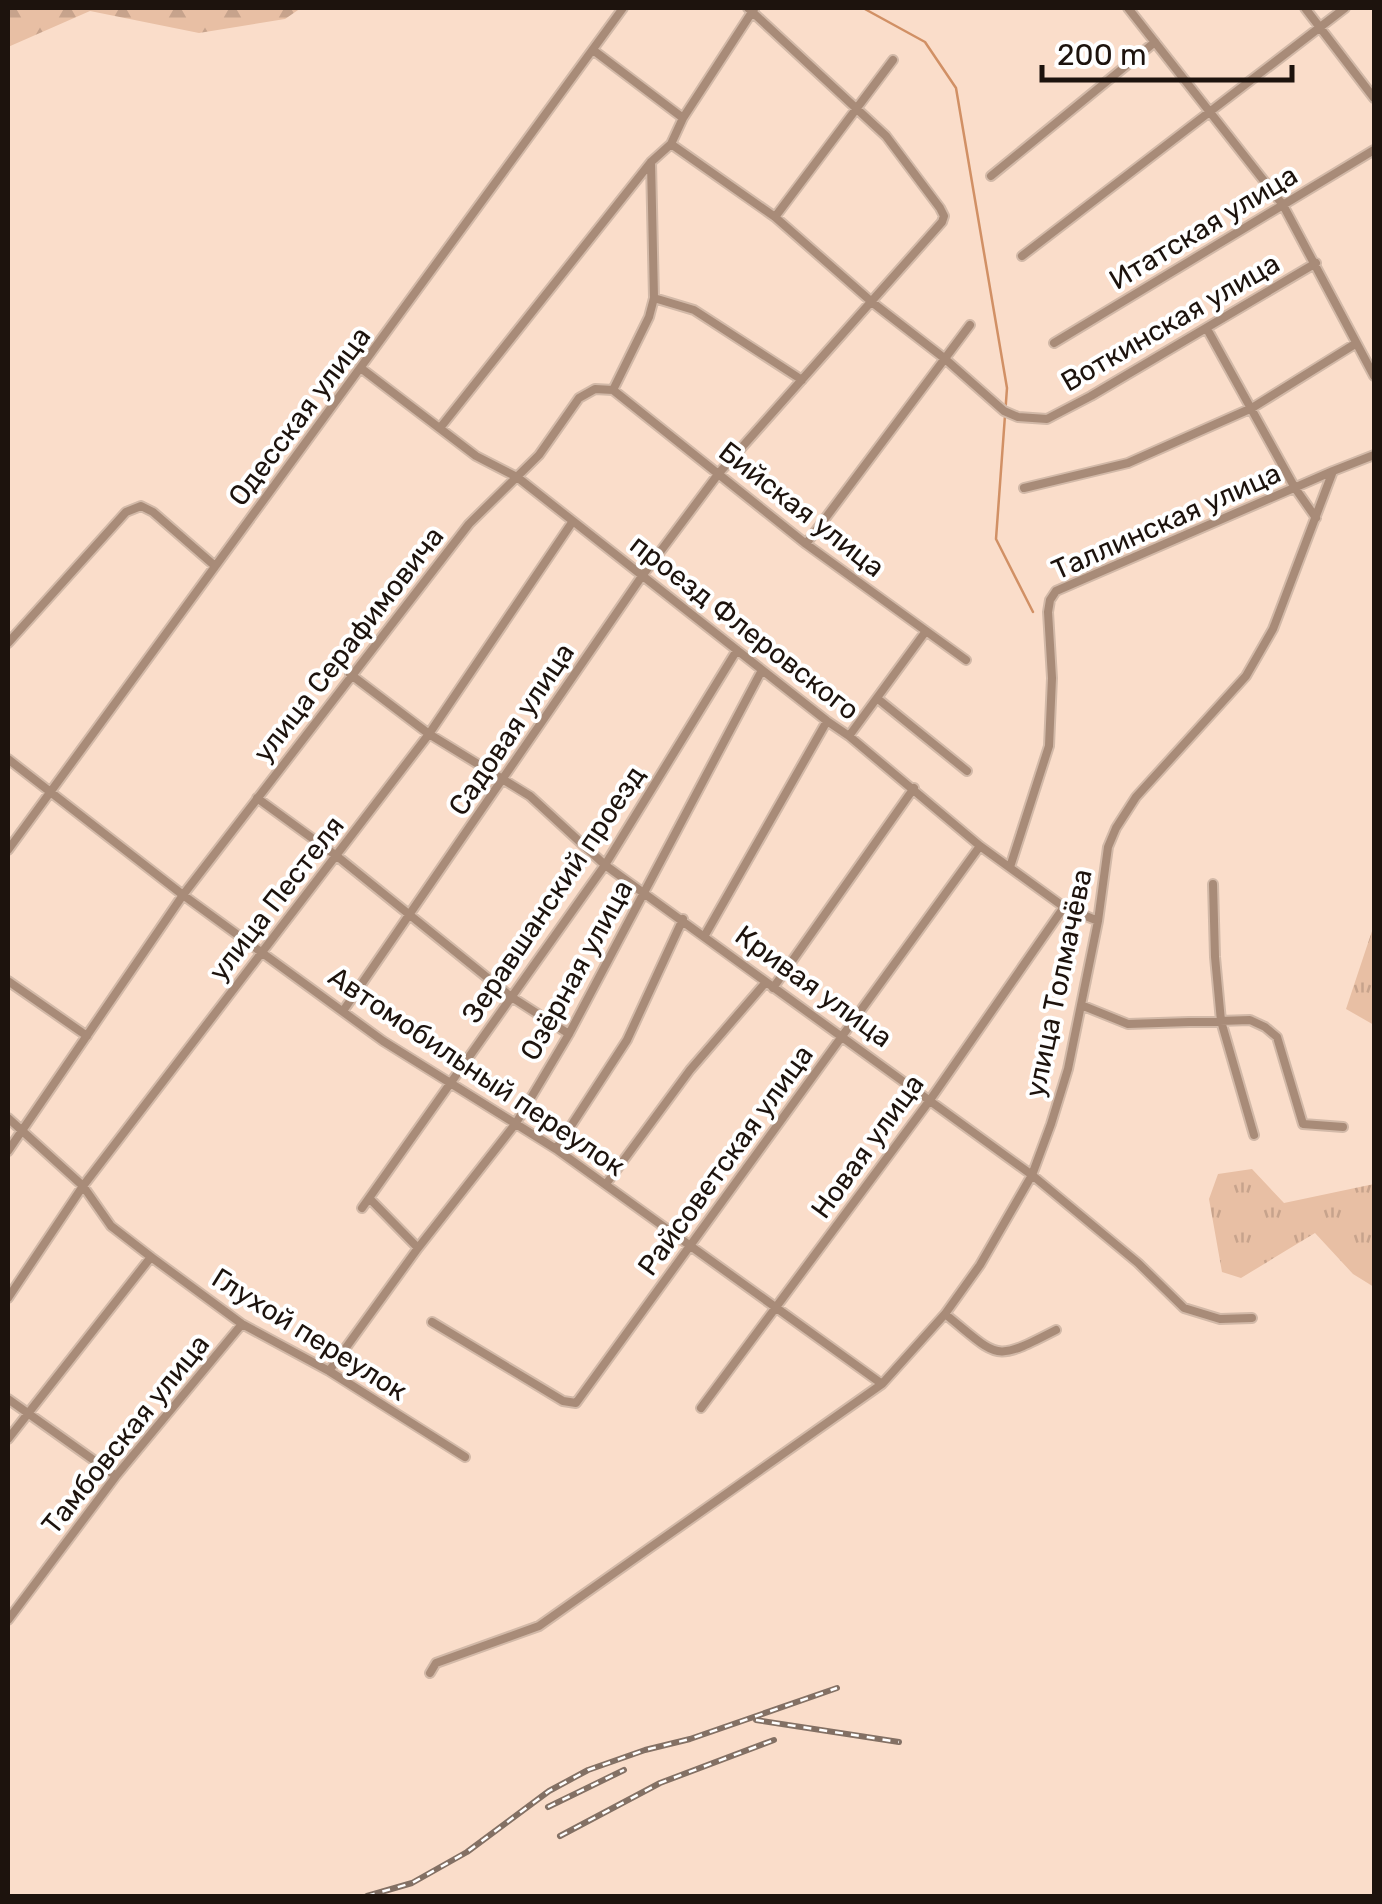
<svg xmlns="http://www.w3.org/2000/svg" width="1382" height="1904" viewBox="0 0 1382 1904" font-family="Rubik,sans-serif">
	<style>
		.grass { fill: url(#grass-tufts) }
		.forest { fill: url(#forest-firs) }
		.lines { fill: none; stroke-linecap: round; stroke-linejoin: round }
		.stream { stroke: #d19065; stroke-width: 2.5 }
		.street-casing { stroke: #d2b9a8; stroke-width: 12 }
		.street { stroke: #a88b78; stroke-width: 8 }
		.rail-casing { stroke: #837064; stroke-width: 6 }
		.rail { stroke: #fff; stroke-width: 2.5; stroke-dasharray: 8; stroke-linecap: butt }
		.labels { text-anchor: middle; stroke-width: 8; stroke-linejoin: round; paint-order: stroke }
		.street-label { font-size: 28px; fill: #1d130d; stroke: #fff }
	</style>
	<defs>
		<pattern id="grass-tufts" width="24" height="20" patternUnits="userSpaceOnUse" patternTransform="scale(2.5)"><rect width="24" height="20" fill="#e8bfa4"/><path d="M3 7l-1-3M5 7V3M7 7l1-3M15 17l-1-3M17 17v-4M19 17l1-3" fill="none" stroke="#c7a38c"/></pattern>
		<pattern id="forest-firs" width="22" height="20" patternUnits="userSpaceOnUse" patternTransform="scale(2.5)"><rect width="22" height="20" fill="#e8bfa4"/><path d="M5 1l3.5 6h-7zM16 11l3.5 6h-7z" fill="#c7a38c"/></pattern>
	</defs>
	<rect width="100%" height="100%" fill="#faddca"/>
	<path class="grass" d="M1374 925V1025L1346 1009Z
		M1252 1169 1284 1203 1374 1184V1287L1353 1274 1315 1233 1241 1278 1222 1272 1209 1199 1218 1174Z"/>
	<path class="forest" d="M8 8H301L285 19 199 33 90 11 8 47Z"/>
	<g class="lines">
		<path class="stream" d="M863 8 925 42 956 88 1007 388 996 539 1033 612"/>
		<defs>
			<path id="street" d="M1128 8 1283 205 1374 376
				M1305 8 1374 98
				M593 50 683 118
				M671 144 775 217 873 303 944 358 1004 411 1018 417 1047 419 1091 396 1316 263
				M991 176 1155 42
				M775 217 893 60
				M1022 256 1345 8
				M654 298 694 310 802 380
				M1207 329 1295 488 1316 518
				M1054 343 1374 150
				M362 369 476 456 517 477 827 721 849 736 980 846 1064 907 1098 921
				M613 390 806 544 966 660
				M440 428 651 162 671 144 683 118 754 9
				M1024 488 1128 463 1252 408 1355 344
				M806 544 970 325
				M8 643 126 512 141 506 153 512 215 566
				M350 674 429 734 530 796 605 865 1032 1175 1138 1263 1184 1308 1220 1319 1252 1318
				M878 699 967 771
				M849 736 926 631
				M8 759 183 895 383 1041 556 1149 882 1384
				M257 798 338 857 510 996 569 1034
				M8 850 623 8
				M1010 867 1049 746 1052 678 1048 612 1050 600 1056 591 1333 471
				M1213 884 1215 957 1221 1021 1254 1135
				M705 935 827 721
				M8 981 87 1036
				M773 988 914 788
				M1081 1005 1128 1024 1250 1020 1265 1027 1277 1037 1303 1124 1343 1127
				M343 1011 642 576 719 473 942 222 944 216 940 208 886 136 748 8
				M8 1118 83 1186 111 1226 151 1257 242 1324 329 1371 465 1457
				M556 1149 627 1040 683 919
				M8 1151 183 895 469 524 539 455 579 398 595 389 613 390 649 317 654 298 651 162
				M606 1184 690 1070 766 982
				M370 1199 418 1248
				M362 1208 605 865 737 650
				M8 1298 83 1186 429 734 573 521
				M945 1314C1000 1358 992 1363 1056 1330
				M432 1322 563 1401 576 1403 980 846
				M329 1371 418 1248 516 1123 569 1034 762 670
				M8 1399 116 1476
				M701 1408 930 1100 1064 907
				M8 1439 151 1257
				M8 1620 116 1476 242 1324
				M430 1673 436 1663 539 1626 882 1384 945 1314 980 1265 1032 1175 1051 1124 1068 1069 1098 921 1108 847 1116 828 1136 797 1246 676 1273 629 1333 471 1374 455"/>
		</defs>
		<use href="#street" class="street-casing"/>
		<use href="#street" class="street"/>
		<defs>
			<path id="rail" d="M756 1720 899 1742
				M548 1807 624 1770
				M560 1836 660 1783 774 1740
				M367 1896 412 1883 467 1852 549 1791 588 1770 645 1750 690 1739 837 1688"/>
		</defs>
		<use href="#rail" class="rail-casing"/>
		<use href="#rail" class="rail"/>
	</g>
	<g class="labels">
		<g class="street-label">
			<text transform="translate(1203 227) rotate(-31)" y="10">Итатская улица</text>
			<text transform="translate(1170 322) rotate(-30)" y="10">Воткинская улица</text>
			<text transform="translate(299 416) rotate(-53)" y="10">Одесская улица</text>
			<text transform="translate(802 509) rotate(38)" y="10">Бийская улица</text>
			<text transform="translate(1166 521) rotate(-24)" y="10">Таллинская улица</text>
			<text transform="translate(745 627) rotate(38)" y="10">проезд Флеровского</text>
			<text transform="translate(348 644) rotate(-52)" y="10">улица Серафимовича</text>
			<text transform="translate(511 729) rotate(-56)" y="10">Садовая улица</text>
			<text transform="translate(553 894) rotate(-56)" y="10">Зеравшанский проезд</text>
			<text transform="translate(276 898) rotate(-52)" y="10">улица Пестеля</text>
			<text transform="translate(576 970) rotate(-61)" y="10">Озёрная улица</text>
			<text transform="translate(1058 983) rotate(-78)" y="10">улица Толмачёва</text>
			<text transform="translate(814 986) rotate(36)" y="10">Кривая улица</text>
			<text transform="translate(477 1071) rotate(34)" y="10">Автомобильный переулок</text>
			<text transform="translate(867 1146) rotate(-54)" y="10">Новая улица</text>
			<text transform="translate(725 1160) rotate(-54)" y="10">Райсоветская улица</text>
			<text transform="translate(310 1334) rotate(32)" y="10">Глухой переулок</text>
			<text transform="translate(125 1434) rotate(-51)" y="10">Тамбовская улица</text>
		</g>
	</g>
	<rect width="1382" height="1904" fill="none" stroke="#1d130d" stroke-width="20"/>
	<path d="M1042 65v15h250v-15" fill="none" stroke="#1d130d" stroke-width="5"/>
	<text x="1057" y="65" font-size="30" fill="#1d130d" stroke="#ffffff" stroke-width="8" paint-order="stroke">200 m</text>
</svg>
